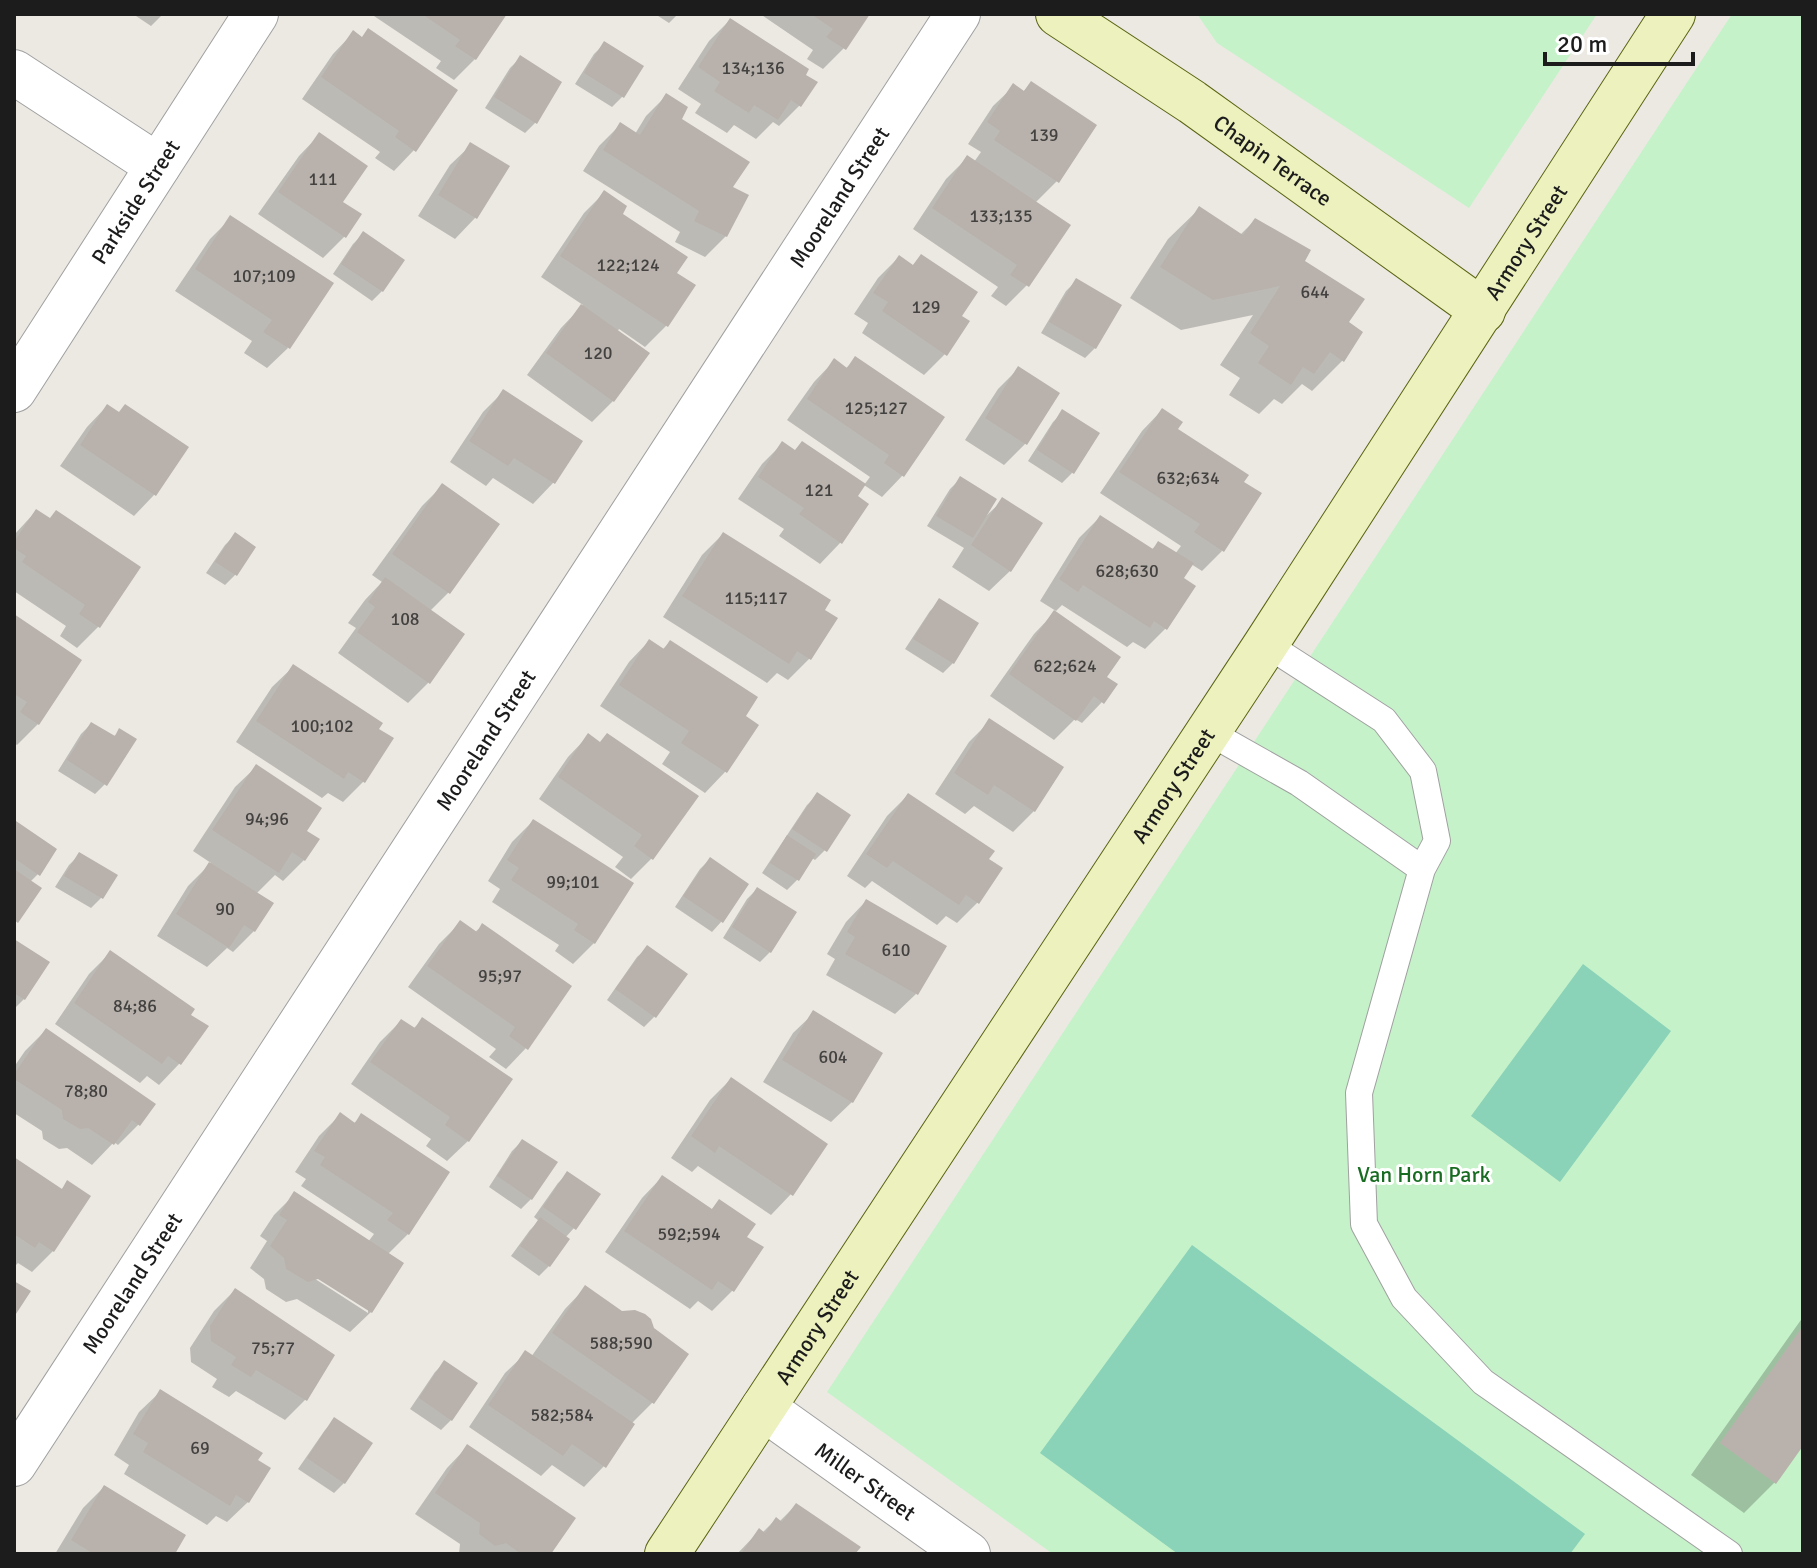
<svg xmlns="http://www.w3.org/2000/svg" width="1817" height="1568" viewBox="0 0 1817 1568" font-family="Signika,sans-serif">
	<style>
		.park { fill: #c5f2c9 }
		.pitch { fill: #8ad2b8 }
		.shadow { fill: #0003; fill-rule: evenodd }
		.building { fill: #b9b2ac }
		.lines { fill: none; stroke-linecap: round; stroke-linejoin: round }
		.lane-casing { stroke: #a0a0a0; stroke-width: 28 }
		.street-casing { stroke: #a0a0a0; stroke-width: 46 }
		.secondary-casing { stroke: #596512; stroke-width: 46 }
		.lane { stroke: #fff; stroke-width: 26 }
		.street { stroke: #fff; stroke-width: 44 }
		.secondary { stroke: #edf1bd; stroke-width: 44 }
		.labels { text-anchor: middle; stroke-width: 6; stroke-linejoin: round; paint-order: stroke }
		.number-label { font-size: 18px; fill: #434240 }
		.street-label { font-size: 22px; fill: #1c1c1c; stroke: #fff }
		.park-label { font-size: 22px; fill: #186c22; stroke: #fff }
	</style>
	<rect width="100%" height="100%" fill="#ece9e3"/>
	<path class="park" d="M1197 14H1597L1469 208 1217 43Z
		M1732 14H1803V1554H1053L827 1392Z"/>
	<path class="pitch" d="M1583 964 1671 1031 1560 1182 1471 1116Z
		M1192 1245 1585 1534 1570 1554H1178L1040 1453Z"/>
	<path class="shadow" d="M133 14H163L151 26Z
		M371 14H505L475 59 454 80 436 68 441 61Z
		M655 14H678L669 23Z
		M760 14H867L844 48 823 69 807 59 813 50Z
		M730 20 800 105 779 126 773 122 756 139 734 125 727 133 695 113 701 104 678 89 709 41Z
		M353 33 414 150 394 171 375 158 380 152 302 99 333 54Z
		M604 44 641 67 622 97 612 107 575 84 594 54Z
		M520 58 560 83 535 123 525 133 485 108 510 68Z
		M1031 83 1057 181 1035 203 1027 285 1006 306 991 296 998 287 913 229 946 179 967 158 974 162 981 152 968 144 993 106 1014 86 1023 92Z
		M667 95 679 120 730 188 726 236 705 257 675 242 680 232 583 171 599 146 620 125 635 134 646 116Z
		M319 135 340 203 359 215 344 237 323 258 258 214 299 156Z
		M471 145 475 218 455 239 418 216 450 165Z
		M604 193 620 214 675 273 693 286 666 326 645 347 619 329 617 332 647 354 613 401 592 422 527 375 561 328 583 305 541 277 584 213Z
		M1199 209 1240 235 1255 220 1302 261 1346 323 1343 360 1312 391 1302 384 1282 404 1274 399 1259 414 1229 395 1240 378 1220 365 1253 315 1181 330 1130 298 1168 239Z
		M231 218 288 348 267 368 244 353 252 341 175 291 210 239Z
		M363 234 382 291 372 301 333 274 353 244Z
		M899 257 912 266 921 257 959 316 945 354 924 375 862 333 868 323 854 314 878 278Z
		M1076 281 1095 348 1085 358 1041 333 1066 291Z
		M856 359 943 418 902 476 882 497 864 485 870 477 787 420 814 382 834 361 845 369Z
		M1018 369 1057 394 1025 444 1004 465 965 440 998 389Z
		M504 391 580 442 553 483 533 504 493 478 486 486 450 462 483 412Z
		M107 406 186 448 154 495 134 516 60 466 87 427Z
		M1162 410 1222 551 1202 571 1191 564 1182 579 1166 628 1145 649 1133 642 1127 647 1062 605 1056 611 1040 601 1079 538 1100 517 1151 550 1159 543 1175 554 1181 546 1100 493 1142 431Z
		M1063 412 1072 473 1062 483 1028 461 1053 422Z
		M783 443 866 504 840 543 820 564 779 536 784 529 738 499 762 464Z
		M960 479 986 516 1003 500 1010 571 989 591 952 567 964 548 927 526 950 489Z
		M443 485 497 524 448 593 430 611 428 683 408 703 338 653 356 628 348 623 365 600 382 582 372 575 422 506Z
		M36 511 138 568 98 627 77 648 60 636 66 626 14 591V535Z
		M723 534 822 610 809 659 788 680 777 673 767 683 663 617 702 555Z
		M235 535V575L225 585 206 573 225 545Z
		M940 601 953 663 943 673 905 649 930 611Z
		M1054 613 1105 677 1102 702 1082 723 1075 719 1054 740 990 696 1034 634Z
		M14 617 38 724 17 745 14 743Z
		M649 641 662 650 670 642 743 717 756 725 725 772 705 793 662 764 670 752 600 706 629 662Z
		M293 667 376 729 363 782 343 802 328 793 322 798 236 742 272 687Z
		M990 721 1062 767 1034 811 1013 832 974 806 965 814 935 794 969 742Z
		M91 724 113 737 120 731 105 784 95 794 58 771 81 734Z
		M608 735 652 858 631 879 615 867 623 857 539 799 568 757 588 736 599 744Z
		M256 767 304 831V860L283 881 275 875 256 894 254 931 233 952 227 948 207 967 157 936 188 886 211 863 193 851 235 787Z
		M817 795 825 850 815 860 812 858 797 880 787 890 762 873 807 805Z
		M908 795 986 860 977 903 957 923 946 916 937 925 872 881 865 888 847 876 887 816Z
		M533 821 594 943 573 964 555 951 559 945 492 902 500 889 488 881 512 842Z
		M14 825 38 874 30 882 39 888 14 924Z
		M79 855 115 876 101 898 91 908 55 887 69 865Z
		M710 859 721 922 712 932 675 907 700 869Z
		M757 889 770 952 760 962 723 938 747 899Z
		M866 901 916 994 895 1014 826 975 835 959 827 954 846 922Z
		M460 923 474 933 482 926 526 1048 506 1069 489 1057 496 1049 408 987 439 944Z
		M14 941 24 999 14 1009Z
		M647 948 654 1017 644 1027 607 1000 637 957Z
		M110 953 206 1027 179 1064 159 1085 147 1076 140 1083 55 1024 89 974Z
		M814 1013 852 1102 831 1122 763 1082 793 1033Z
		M422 1020 468 1141 447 1161 426 1146 431 1139 351 1084 380 1042 401 1021 413 1029Z
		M46 1030 139 1124 118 1145 114 1142 92 1165 67 1148 59 1149 43 1139 42 1131 14 1113V1067L25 1051Z
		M731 1079 791 1194 771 1215 698 1166 692 1172 671 1158 710 1100Z
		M340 1115 353 1124 362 1116 408 1234 388 1254 371 1312 350 1332 297 1299 286 1302 266 1289 264 1279 250 1268 267 1241 260 1236 274 1215 295 1194 368 1242 374 1234 301 1186 306 1179 295 1172 319 1136ZM311 1272 368 1308V1313L309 1275Z
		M522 1141 531 1199 521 1209 489 1187 512 1151Z
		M14 1159 61 1190 68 1183 53 1251 32 1272 18 1263 14 1267Z
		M568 1173 574 1228 565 1238 549 1266 539 1276 511 1256 530 1230 539 1221 534 1217 558 1183Z
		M662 1177 711 1210 719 1202 744 1237 733 1290 712 1311 698 1301 690 1309 605 1252 642 1198Z
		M585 1288 653 1402 631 1424 604 1466 584 1487 552 1465 541 1476 469 1427 505 1373 526 1353 531 1357 565 1309Z
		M235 1290 306 1399 285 1420 236 1391 229 1397 212 1387 217 1379 191 1362 190 1348 214 1311Z
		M1803 1317V1443L1775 1482 1744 1513 1691 1475Z
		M445 1362 451 1420 441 1430 410 1409 435 1372Z
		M160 1392 255 1461 248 1502 227 1522 216 1516 207 1525 124 1474 129 1465 114 1455 139 1412Z
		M335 1420 344 1483 334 1493 298 1469 325 1430Z
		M467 1447 549 1554H459L460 1544 415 1514 447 1468Z
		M104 1487 172 1554H55L83 1508Z
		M796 1505 853 1554H744L745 1552 737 1554 759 1531 762 1533 776 1519 779 1522Z"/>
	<path class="building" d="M422 14H507L476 60 455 46 460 40Z
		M811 14H870L846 50 826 37 833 29Z
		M730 18 809 69 806 75 818 82 801 107 791 100 778 120 754 105 749 113 714 91 720 82 698 67Z
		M368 28 458 90 416 152 395 137 399 131 321 77 353 30 362 37Z
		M604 41 644 66 624 98 584 73Z
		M520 55 562 82 537 124 494 97Z
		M1031 81 1097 125 1059 183 994 140 1000 131 987 122 1013 83 1024 91Z
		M666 93 688 107 682 119 750 162 733 187 749 195 727 237 694 221 699 211 603 150 620 122 640 135Z
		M319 132 368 166 343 202 362 214 346 238 278 192Z
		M470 142 510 166 477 219 438 195Z
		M967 155 1071 225 1029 287 1010 275 1017 265 932 208Z
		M604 190 627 206 623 214 688 257 677 273 696 285 668 327 560 256Z
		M1199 206 1243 235 1255 218 1311 250 1305 261 1365 299 1349 322 1363 332 1344 362 1330 352 1314 374 1303 367 1291 385 1258 363 1269 346 1250 333 1280 286 1213 300 1160 267Z
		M230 215 334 283 290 349 263 332 272 320 195 269Z
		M363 231 405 260 383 292 341 264Z
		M921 254 978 292 962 316 970 321 947 356 882 311 888 302 873 293 899 255 913 265Z
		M1076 278 1122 305 1096 349 1049 322Z
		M581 304 650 353 614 402 546 353Z
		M855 356 945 417 904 477 884 463 889 455 807 399 834 358 847 368Z
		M1018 366 1060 393 1027 445 985 418Z
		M503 389 583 441 555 484 514 458 508 466 469 441Z
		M107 404 119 412 125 404 189 447 156 496 80 445Z
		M1162 408 1183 422 1178 429 1249 475 1244 482 1262 493 1224 552 1194 532 1200 524 1119 472Z
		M1062 409 1100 433 1074 474 1037 450Z
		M782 441 795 450 802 441 866 484 858 496 869 504 842 544 799 514 804 508 758 477Z
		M960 476 997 499 973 538 936 516Z
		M442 483 500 524 450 594 392 554Z
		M1002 497 1043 523 1011 572 971 545Z
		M36 509 50 518 56 510 141 567 100 628 79 614 85 605 22 562 26 556 14 548V542Z
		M1100 515 1153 549 1158 541 1194 563 1184 578 1196 586 1167 630 1154 621 1150 628 1083 585 1078 592 1059 579Z
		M235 532 256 547 237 576 215 562Z
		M723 532 831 600 825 610 838 618 811 660 797 651 789 664 682 596Z
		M385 577 465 634 430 684 357 632 375 607 368 602Z
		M939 598 979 623 954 664 913 639Z
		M1054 610 1121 657 1107 677 1118 684 1104 704 1094 696 1076 721 1009 674Z
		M14 614 82 660 39 725 20 712 27 702 14 694Z
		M649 639 664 649 670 640 758 697 746 716 759 725 727 773 681 743 689 731 619 685Z
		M293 664 383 723 379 729 394 738 365 783 348 772 344 779 256 721Z
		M989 718 1064 767 1035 812 994 785 988 795 954 773Z
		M91 722 115 736 119 728 137 739 107 786 67 760Z
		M588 733 600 742 607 733 699 796 653 860 634 846 642 835 558 777Z
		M256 764 322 808 307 831 320 839 305 861 292 852 279 873 212 830Z
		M817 792 851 815 827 852 792 829Z
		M908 793 995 851 989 859 1003 868 979 904 966 895 959 905 893 861 887 868 866 854Z
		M533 819 634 883 595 944 574 930 578 924 511 880 519 868 507 860Z
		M16 821 57 849 40 876 14 858V824Z
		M787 835 816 854 799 881 770 863Z
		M79 852 118 875 103 899 64 876Z
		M710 857 749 884 723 923 683 896Z
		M209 862 274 903 255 932 244 925 229 948 176 914Z
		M14 869 42 888 18 923 14 920Z
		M757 887 797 912 771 953 732 927Z
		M866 899 947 946 918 995 845 954 855 937 847 932Z
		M460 920 477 932 482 923 572 986 528 1050 509 1036 515 1027 427 966Z
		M14 939 50 962 25 1000 14 993Z
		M647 945 688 974 656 1018 615 989Z
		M110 950 195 1009 191 1015 209 1026 181 1065 168 1056 162 1064 74 1003Z
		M813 1010 883 1053 853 1103 782 1060Z
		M422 1017 513 1079 469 1142 445 1125 450 1117 370 1062 401 1019 415 1028Z
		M46 1028 156 1104 140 1126 132 1120 114 1145 88 1128 80 1129 63 1119 62 1110 14 1079V1074Z
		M731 1077 828 1144 793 1196 719 1146 715 1153 691 1136Z
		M340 1112 355 1123 361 1113 450 1172 409 1235 387 1220 393 1213 320 1165 325 1157 314 1151Z
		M522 1139 558 1162 532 1200 497 1176Z
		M14 1157 62 1189 67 1180 91 1196 54 1252 39 1242 35 1248 14 1234Z
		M567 1171 601 1194 576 1230 543 1207Z
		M662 1175 712 1209 719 1199 756 1224 747 1237 764 1247 734 1292 718 1281 712 1290 624 1231Z
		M294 1191 404 1263 372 1313 318 1279 308 1282 286 1269 284 1258 270 1246 287 1220 279 1215Z
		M540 1217 570 1239 550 1267 520 1246Z
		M14 1281 31 1291 14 1317Z
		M585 1285 622 1311 635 1310 645 1314 651 1319 654 1328 689 1354 654 1404 552 1333Z
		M235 1288 335 1355 307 1401 256 1370 251 1377 231 1365 236 1357 211 1341 210 1326Z
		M1803 1326V1446L1776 1484 1720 1443Z
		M525 1350 635 1424 606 1468 572 1444 563 1456 488 1405Z
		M444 1360 478 1383 452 1421 419 1398Z
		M160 1389 263 1453 258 1460 271 1468 249 1503 236 1495 230 1506 143 1452 148 1443 133 1434Z
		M334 1417 373 1443 345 1484 307 1458Z
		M467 1444 576 1518 551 1554H521L506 1543 495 1546 479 1534 480 1523 435 1493Z
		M104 1485 186 1535 175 1554H94L71 1540Z
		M796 1503 861 1547 855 1554H741L759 1528 765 1533 776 1517 782 1522Z"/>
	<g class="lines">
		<defs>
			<path id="lane" d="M1266 644 1384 720 1423 771 1437 841 1422 869 1359 1093 1364 1224 1404 1298 1483 1382 1729 1554
				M1207 731 1299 783 1422 869"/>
			<g id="street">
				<path d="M14 72 158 166"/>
				<path id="s1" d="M14 390 256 14"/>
				<path id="s2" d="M763 1408 968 1554"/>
				<path id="s3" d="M14 1464 958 14"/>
			</g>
			<g id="secondary">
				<path id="s4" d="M1058 14 1192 102 1483 311"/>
				<path id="s5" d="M667 1554 1266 644 1673 14"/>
			</g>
		</defs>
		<use href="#lane" class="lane-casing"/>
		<use href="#street" class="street-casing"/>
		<use href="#secondary" class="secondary-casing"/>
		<use href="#lane" class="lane"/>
		<use href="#street" class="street"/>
		<use href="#secondary" class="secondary"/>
	</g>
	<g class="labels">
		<g class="number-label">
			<text x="753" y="74">134;136</text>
			<text x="1044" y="141">139</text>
			<text x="323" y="185">111</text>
			<text x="1001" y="222">133;135</text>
			<text x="628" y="271">122;124</text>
			<text x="264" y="282">107;109</text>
			<text x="1315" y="298">644</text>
			<text x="926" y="313">129</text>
			<text x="598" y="359">120</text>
			<text x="876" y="414">125;127</text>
			<text x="1188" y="484">632;634</text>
			<text x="819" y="496">121</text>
			<text x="1127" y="577">628;630</text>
			<text x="756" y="604">115;117</text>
			<text x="405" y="625">108</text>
			<text x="1065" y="672">622;624</text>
			<text x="322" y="732">100;102</text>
			<text x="267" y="825">94;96</text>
			<text x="573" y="888">99;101</text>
			<text x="225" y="915">90</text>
			<text x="896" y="956">610</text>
			<text x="500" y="982">95;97</text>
			<text x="135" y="1012">84;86</text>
			<text x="833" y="1063">604</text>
			<text x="86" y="1097">78;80</text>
			<text x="689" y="1240">592;594</text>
			<text x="621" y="1349">588;590</text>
			<text x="273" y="1354">75;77</text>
			<text x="562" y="1421">582;584</text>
			<text x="200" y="1454">69</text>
		</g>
		<g class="street-label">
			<text dy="8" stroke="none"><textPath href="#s4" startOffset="260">Chapin Terrace</textPath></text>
			<text dy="8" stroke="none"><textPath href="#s3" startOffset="1512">Mooreland Street</textPath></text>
			<text dy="8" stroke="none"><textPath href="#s1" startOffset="224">Parkside Street</textPath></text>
			<text dy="8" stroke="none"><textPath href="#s5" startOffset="1568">Armory Street</textPath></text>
			<text dy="8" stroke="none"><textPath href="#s3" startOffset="864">Mooreland Street</textPath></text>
			<text dy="8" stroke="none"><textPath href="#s5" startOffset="920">Armory Street</textPath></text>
			<text dy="8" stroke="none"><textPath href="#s3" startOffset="216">Mooreland Street</textPath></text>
			<text dy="8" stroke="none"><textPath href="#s5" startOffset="272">Armory Street</textPath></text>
			<text dy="8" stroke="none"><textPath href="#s2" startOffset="126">Miller Street</textPath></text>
		</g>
		<g class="park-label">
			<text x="1424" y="1182">Van Horn Park</text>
		</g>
	</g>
	<rect width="1817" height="1568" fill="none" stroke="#1c1c1c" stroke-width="32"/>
	<path d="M1545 52v12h148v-12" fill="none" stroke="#1c1c1c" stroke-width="4"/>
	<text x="1557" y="52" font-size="24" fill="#1c1c1c" stroke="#ffffff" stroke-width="6" paint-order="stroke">20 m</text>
</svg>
